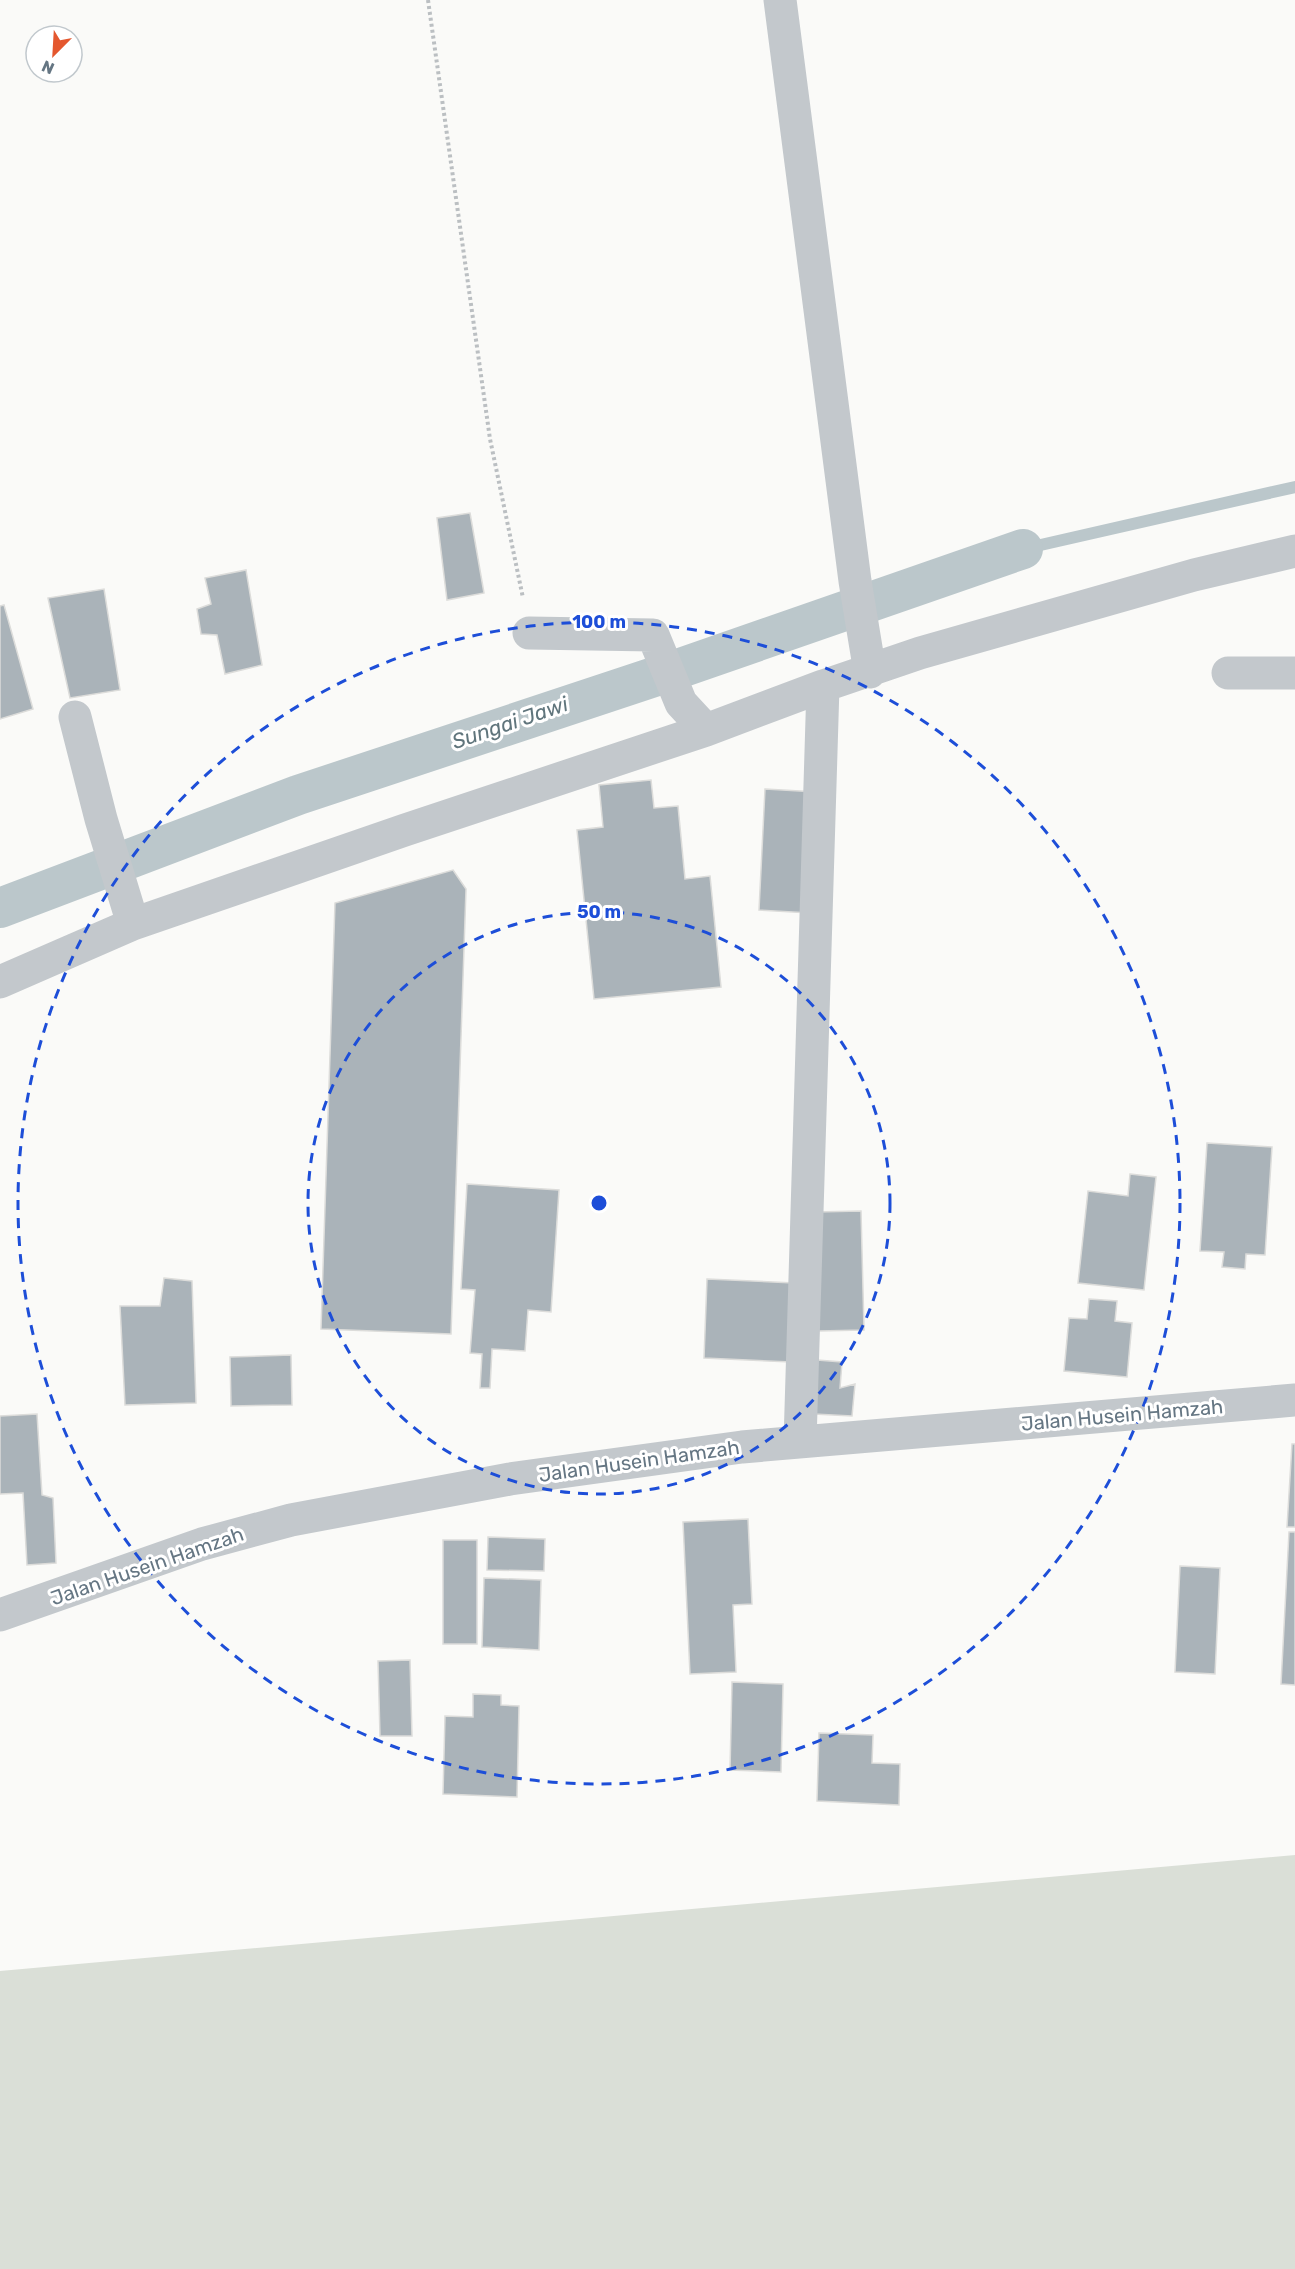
<svg xmlns="http://www.w3.org/2000/svg" width="1295" height="2269" viewBox="0 0 1295 2269" font-family="Rubik,sans-serif">
	<style>
		.green { fill: #dadfd7 }
		.lines { fill: none; stroke-linecap: round; stroke-linejoin: round }
		.stream { stroke: #bbc7cb; stroke-width: 12 }
		.canal { stroke: #bbc7cb; stroke-width: 40 }
		.building { fill: #aab3b9; stroke: #dcdcda; stroke-width: 1.5 }
		.path { stroke: #bbbfc2; stroke-width: 4; stroke-dasharray: 3 3; stroke-linecap: butt }
		.minor { stroke: #c3c8cc; stroke-width: 33 }
		.ring { fill: none; stroke: #1d4ed8; stroke-width: 3; stroke-dasharray: 10 8 }
		.labels { text-anchor: middle; stroke-width: 6; stroke-linejoin: round; paint-order: stroke }
		.street-label { font-size: 20px; fill: #657683; stroke: #fff }
		.water-label { font-size: 21px; font-style: italic; fill: #60757c; stroke: #fff }
		.centre { fill: #1d4ed8; stroke: #fff; stroke-width: 3 }
		.ring-label { font-size: 18px; text-anchor: middle; font-weight: bold; fill: #1d4ed8; stroke: #fff; stroke-width: 6; stroke-linejoin: round; paint-order: stroke }
	</style>
	<rect width="100%" height="100%" fill="#fafaf8"/>
	<path class="green" d="M1295 1855V2269H0V1971Z"/>
	<g class="lines">
		<path class="stream" d="M1023 549 1295 487"/>
		<path class="canal" d="M0 908 298 795 669 672 1023 549"/>
	</g>
	<path class="building" d="M470 513 484 593 447 600 437 518Z
		M246 570 262 665 225 674 217 635 201 634 197 609 211 604 205 578Z
		M104 589 120 690 70 698 48 598Z
		M4 605 33 709 0 719V606Z
		M651 780 654 808 678 806 685 879 710 876 721 987 594 999 577 830 603 827 599 785Z
		M765 789 817 792 810 913 759 910Z
		M453 870 466 889 451 1334 321 1329 335 903Z
		M1207 1143 1272 1147 1265 1255 1246 1254 1245 1269 1222 1267 1224 1252 1200 1251Z
		M1130 1174 1156 1177 1144 1290 1078 1283 1088 1191 1128 1196Z
		M467 1184 559 1190 551 1312 528 1310 525 1351 492 1349 490 1388H480L482 1354 470 1353 475 1290 461 1289Z
		M861 1211 864 1330 818 1331 815 1212Z
		M164 1278 192 1281 196 1403 125 1405 120 1306H160Z
		M707 1279 794 1283 791 1362 704 1358Z
		M1089 1299 1117 1301 1115 1321 1132 1323 1127 1377 1064 1371 1069 1318 1087 1319Z
		M291 1355 292 1405 231 1406 230 1357Z
		M817 1360 842 1362 840 1388 855 1384 852 1416 814 1414Z
		M37 1414 42 1495 53 1498 56 1563 27 1565 23 1493 0 1494V1416Z
		M1292 1444H1295V1527H1287Z
		M748 1519 752 1604 733 1605 736 1672 690 1674 683 1522Z
		M1289 1532H1295V1685L1281 1684Z
		M488 1537 545 1539 544 1571 487 1570Z
		M443 1540H477V1644H443Z
		M1180 1566 1220 1568 1215 1674 1175 1672Z
		M484 1578 541 1580 539 1650 482 1647Z
		M410 1660 412 1736H380L378 1661Z
		M732 1682 783 1684 781 1772 730 1770Z
		M473 1694 501 1695V1705L519 1706 517 1797 443 1794 445 1716 473 1717Z
		M819 1733 873 1735 872 1763 900 1764 899 1805 817 1801Z"/>
	<g class="lines">
		<path class="path" d="M428 0 490 439 523 598"/>
		<path class="minor" d="M780 0 855 581 870 672
			M529 633 653 635 681 703 706 730
			M1228 673H1295
			M75 717 101 819 133 924
			M0 982 133 924 405 830 706 730 823 686 920 653 1194 575 1295 551
			M800 1442 823 686
			M0 1615 202 1544 291 1520 510 1479 742 1447 1295 1400"/>
	</g>
	<g class="ring">
		<circle cx="599" cy="1203" r="291"/>
		<circle cx="599" cy="1203" r="581"/>
	</g>
	<g class="labels">
		<g class="street-label">
			<text transform="translate(1122 1415) rotate(-5)" y="7">Jalan Husein Hamzah</text>
			<text transform="translate(639 1461) rotate(-8)" y="7">Jalan Husein Hamzah</text>
			<text transform="translate(147 1566) rotate(-19)" y="7">Jalan Husein Hamzah</text>
		</g>
		<g class="water-label">
			<text transform="translate(510 723) rotate(-19)" y="7">Sungai Jawi</text>
		</g>
	</g>
	<circle cx="599" cy="1203" r="9" class="centre"/>
	<g class="ring-label">
		<text x="599" y="628">100 m</text>
		<text x="599" y="918">50 m</text>
	</g>
	<g transform="translate(54 54) rotate(204)"><circle r="28" fill="#ffffff" stroke="#c1c8cd" stroke-width="1.5"/>
	<path d="M0-4.5L10 22L0 15L-10 22Z" fill="#e4572e"/>
	<text y="-9" font-size="16" font-weight="bold" text-anchor="middle" fill="#657683">N</text>
	</g>
</svg>
